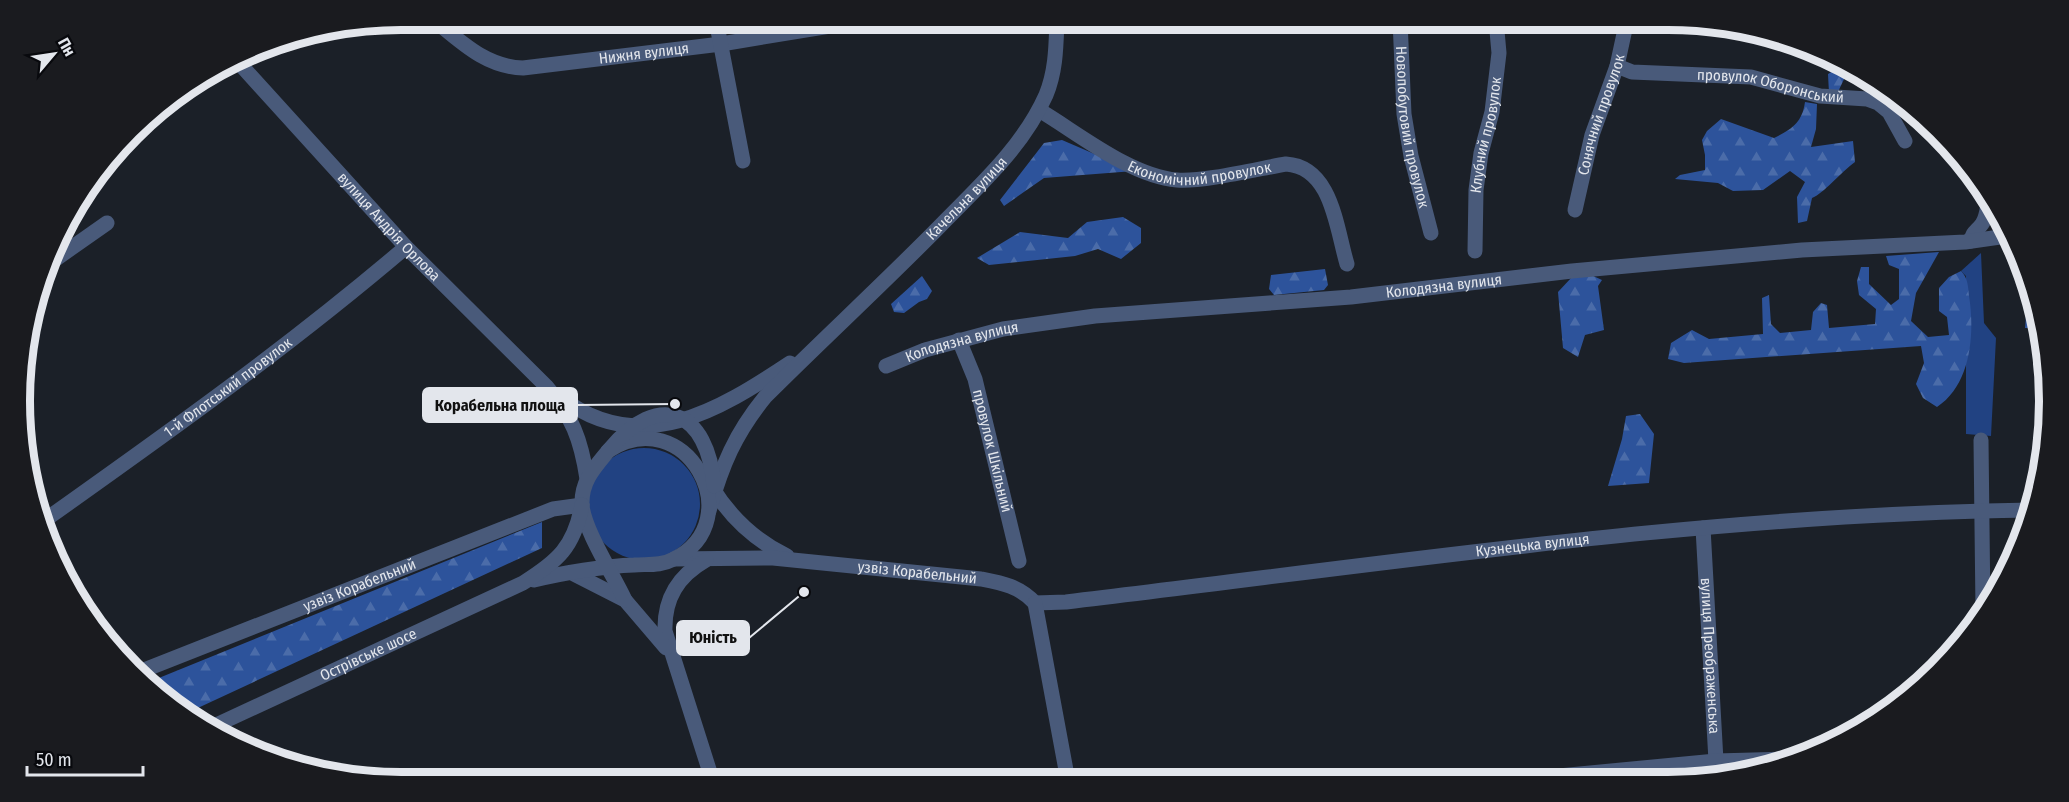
<svg xmlns="http://www.w3.org/2000/svg" width="2069" height="802" viewBox="0 0 2069 802" font-family="'Fira Sans Condensed',sans-serif">
	<style>
		.grass { fill: #214282 }
		.forest { fill: url(#forest-firs) }
		.lines { fill: none; stroke-linecap: round; stroke-linejoin: round }
		.minor { stroke: #495a7a; stroke-width: 15 }
		.labels { text-anchor: middle; stroke-width: 4.5; stroke-linejoin: round; paint-order: stroke }
		.street-label { font-size: 15px; fill: #e3e6ec; stroke: #08090d }
		.rim { fill: none; stroke: #e3e6ec; stroke-width: 8 }
		.leader { fill: none; stroke: #e3e6ec; stroke-width: 2 }
		.callout-dot { fill: #e3e6ec; stroke: #08090d; stroke-width: 2 }
		.callout { fill: #e3e6ec; stroke: #e3e6ec; stroke-width: 2 }
		.callout-label { font-size: 16px; text-anchor: middle; font-weight: bold; fill: #111 }
	</style>
	<defs>
		<pattern id="forest-firs" width="22" height="20" patternUnits="userSpaceOnUse" patternTransform="scale(1.5)"><rect width="22" height="20" fill="#2d539b"/><path d="M5 1l3.5 6h-7zM16 11l3.5 6h-7z" fill="#4b6ca9"/></pattern>
	</defs>
	<rect width="100%" height="100%" fill="#1b2028"/>
	<path class="grass" d="M1981 253 1984 323 1996 338 1991 436 1966 434V276L1961 271Z
		M588 504a56 56 0 1 1 112 0a56 56 0 1 1-112 0Z"/>
	<path class="forest" d="M1838 68 1851 74 1845 77 1837 94 1829 93 1828 74Z
		M1805 102 1817 104 1816 129 1811 147 1853 141 1855 162C1841 172 1823 194 1812 198L1807 221 1798 223 1797 197 1805 182 1790 171 1763 190 1733 191 1718 183 1675 179 1680 175 1705 170V155L1702 140 1707 131 1721 119 1774 138C1792 129 1802 123 1805 102Z
		M1062 140 1134 171 1044 178 1004 206 1000 200 1044 143Z
		M1123 217 1141 228V243L1121 259 1098 249 1075 256 989 265 977 258 1020 232 1068 238 1087 222Z
		M1939 252 1916 293 1911 321 1928 337 1949 335 1947 317 1939 311V288L1949 277 1961 271C1968 278 1968 287 1969 296 1975 333 1971 385 1937 407L1923 398 1916 384 1924 363 1921 346 1684 363 1668 359 1671 343 1692 330 1709 339 1763 334 1762 298 1769 295 1771 324 1780 333 1811 330 1813 312 1821 303 1827 305 1829 328 1875 324 1876 309 1859 295 1857 281 1861 267H1869V284L1891 305 1899 299V269L1889 265 1886 256Z
		M1325 269 1328 285 1324 290 1274 295 1269 289 1271 275Z
		M1591 275 1602 280 1598 286 1604 330 1585 335 1578 357 1563 348 1558 292 1572 277Z
		M922 276 932 291 927 299 919 302 904 313 894 312 891 304Z
		M2033 314 2038 328H2025L2026 316Z
		M1640 414 1654 434 1649 483 1608 486 1622 439 1626 416Z
		M542 522V548L187 713 169 704 149 682Z"/>
	<g class="lines">
		<g class="minor">
			<path id="s1" d="M434 20C461 42 486 67 523 68L721 44 867 20"/>
			<path d="M716 20 743 161"/>
			<path id="s2" d="M1400 20 1404 114 1411 156 1431 233"/>
			<path id="s3" d="M239 63 406 247 546 386C572 416 581 439 587 479"/>
			<path id="s4" d="M1617 66 1632 72 1751 77 1820 96 1867 99 1878 103 1889 112 1905 141"/>
			<path id="s5" d="M1039 110C1078 133 1130 176 1177 180 1203 182 1257 169 1286 164 1332 167 1336 227 1347 264"/>
			<path id="s6" d="M1575 210 1592 135 1617 66 1627 20"/>
			<path d="M1971 241C1972 232 1977 231 1982 224 1987 217 1987 208 1989 199"/>
			<path id="s7" d="M1475 251 1476 190 1481 153 1492 112 1499 53 1496 20"/>
			<path d="M53 261 107 223"/>
			<path id="s8" d="M959 340 975 379 1019 561"/>
			<path id="s9" d="M886 366 925 350 1003 329 1095 316 1351 297 1572 271 1802 250 1965 242 2007 236"/>
			<path d="M560 397C641 459 719 410 790 363"/>
			<path d="M1981 440 1983 611"/>
			<path d="M711 486C730 517 754 540 787 556"/>
			<path id="s10" d="M709 511C722 465 735 434 765 397 823 339 883 284 940 226 979 186 1023 147 1046 95 1056 71 1056 46 1057 20"/>
			<path id="s11" d="M45 520C169 432 291 345 406 247"/>
			<path id="s12" d="M1703 528 1716 761 1730 775"/>
			<path id="s13" d="M674 559 773 558 981 579C1002 583 1019 586 1035 603"/>
			<path d="M706 560C678 576 664 598 665 631L713 782"/>
			<path d="M574 574 625 600 666 648"/>
			<path d="M534 580C562 573 605 566 634 565 648 564 661 566 674 559 752 520 685 400 608 451"/>
			<path d="M625 600C614 576 584 530 582 505 581 481 595 467 609 450 659 389 708 411 714 486"/>
			<path id="s14" d="M1035 603 1066 602C1387 564 1708 514 2032 510"/>
			<path d="M1035 603 1068 781"/>
			<path id="s15" d="M139 672 553 509 582 505"/>
			<path id="s16" d="M214 726 523 583C558 561 574 547 582 505"/>
			<path d="M1516 780 1716 761 1785 759"/>
		</g>
	</g>
	<g class="labels">
		<g class="street-label">
			<text dy="5" stroke="none"><textPath href="#s1" startOffset="225">Нижня вулиця</textPath></text>
			<text dy="5" stroke="none"><textPath href="#s4" startOffset="156">провулок Оборонський</textPath></text>
			<text dy="5" stroke="none"><textPath href="#s6" startOffset="99">Сонячний провулок</textPath></text>
			<text dy="5" stroke="none"><textPath href="#s2" startOffset="108">Новопобутовий провулок</textPath></text>
			<text dy="5" stroke="none"><textPath href="#s7" startOffset="117">Клубний провулок</textPath></text>
			<text dy="5" stroke="none"><textPath href="#s5" startOffset="178">Економічний провулок</textPath></text>
			<text dy="5" stroke="none"><textPath href="#s10" startOffset="411">Качельна вулиця</textPath></text>
			<text dy="5" stroke="none"><textPath href="#s3" startOffset="222">вулиця Андрія Орлова</textPath></text>
			<text dy="5" stroke="none"><textPath href="#s9" startOffset="566">Колодязна вулиця</textPath></text>
			<text dy="5" stroke="none"><textPath href="#s9" startOffset="80">Колодязна вулиця</textPath></text>
			<text dy="5" stroke="none"><textPath href="#s11" startOffset="226">1-й Флотський провулок</textPath></text>
			<text dy="5" stroke="none"><textPath href="#s8" startOffset="116">провулок Шкільний</textPath></text>
			<text dy="5" stroke="none"><textPath href="#s14" startOffset="501">Кузнецька вулиця</textPath></text>
			<text dy="5" stroke="none"><textPath href="#s13" startOffset="244">узвіз Корабельний</textPath></text>
			<text dy="5" stroke="none"><textPath href="#s15" startOffset="237">узвіз Корабельний</textPath></text>
			<text dy="5" stroke="none"><textPath href="#s16" startOffset="170">Острівське шосе</textPath></text>
			<text dy="5" stroke="none"><textPath href="#s12" startOffset="128">вулиця Преображенська</textPath></text>
		</g>
	</g>
	<path d="M0 0H2069V802H0ZM401 30H1668A371 371 0 0 1 2039 401V401A371 371 0 0 1 1668 772H401A371 371 0 0 1 30 401V401A371 371 0 0 1 401 30Z" fill="#1a1b1f" fill-rule="evenodd"/>
	<path class="rim" d="M401 30H1668A371 371 0 0 1 2039 401V401A371 371 0 0 1 1668 772H401A371 371 0 0 1 30 401V401A371 371 0 0 1 401 30Z"/>
	<path class="leader" d="M675 404L577 405M804 592L749 638"/>
	<g class="callout-dot">
		<circle cx="675" cy="404" r="6"/>
		<circle cx="804" cy="592" r="6"/>
	</g>
	<g class="callout">
		<rect x="423" y="388" width="154" height="34" rx="6"/>
		<rect x="677" y="621" width="72" height="34" rx="6"/>
	</g>
	<g class="callout-label">
		<text x="500" y="411">Корабельна площа</text>
		<text x="713" y="643">Юність</text>
	</g>
	<g transform="translate(54 54) rotate(61)" stroke="#08090d" stroke-width="4.5" paint-order="stroke">
	<path d="M0-4.5L10 22L0 15L-10 22Z" fill="#e3e6ec"/>
	<text y="-9" font-size="16" font-weight="bold" text-anchor="middle" fill="#e3e6ec">Пн</text>
	</g>
	<path d="M27 766v9h116v-9" fill="none" stroke="#e3e6ec" stroke-width="3"/>
	<text x="36" y="766" font-size="18" fill="#e3e6ec" stroke="#08090d" stroke-width="4.5" paint-order="stroke">50 m</text>
</svg>
